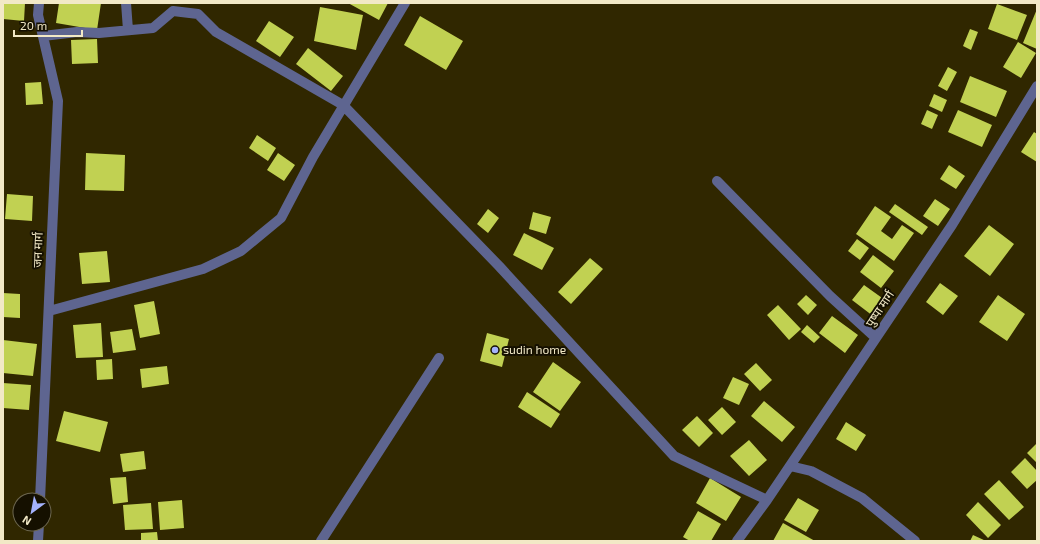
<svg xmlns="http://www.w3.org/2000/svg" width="1040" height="544" viewBox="0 0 1040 544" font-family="'Exo 2','Noto Sans Devanagari',sans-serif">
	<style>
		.building { fill: #c1d152 }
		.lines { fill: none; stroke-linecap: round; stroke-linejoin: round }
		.minor { stroke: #5e6590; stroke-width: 10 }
		.poi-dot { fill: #a4b2fc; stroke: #151000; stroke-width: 1.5 }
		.labels { text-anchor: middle; stroke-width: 4; stroke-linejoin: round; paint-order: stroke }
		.street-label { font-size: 12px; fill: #f2e9c6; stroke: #151000 }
		.poi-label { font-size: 12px; fill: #f2e9c6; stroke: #151000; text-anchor: start }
	</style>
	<rect width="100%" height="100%" fill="#302700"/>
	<path class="building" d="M3 3H25L24 21 3 19Z
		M59 3H101L97 30 56 23Z
		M348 3H388L379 20Z
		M997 4 1027 15 1017 40 988 29Z
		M320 7 363 15 356 50 314 41Z
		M1037 9V49L1023 43Z
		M420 16 463 41 446 70 404 45Z
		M269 21 294 37 280 57 256 41Z
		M970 29 978 32 971 50 963 46Z
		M97 39 98 63 72 64 71 40Z
		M1018 42 1036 53 1021 78 1003 67Z
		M308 48 343 76 331 91 296 64Z
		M948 67 957 72 947 91 938 86Z
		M970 76 1007 91 996 117 960 102Z
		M41 82 43 104 26 105 25 83Z
		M934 94 947 100 942 112 929 106Z
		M927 110 938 115 932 129 921 124Z
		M958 110 992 125 982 147 948 132Z
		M1034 132 1037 134V162L1021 152Z
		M257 135 276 148 268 161 249 148Z
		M86 153 125 155 124 191 85 190Z
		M278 153 295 165 284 181 267 170Z
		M949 165 965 176 956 189 940 179Z
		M7 194 33 196 32 221 5 219Z
		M935 199 950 209 938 226 923 216Z
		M895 204 928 227 922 235 889 212Z
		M875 206 891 217 881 231 892 239 902 225 914 233 894 261 856 234Z
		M488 209 499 218 488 233 477 224Z
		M533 212 551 217 546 234 529 229Z
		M989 225 1014 244 990 276 964 256Z
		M524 233 554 248 542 270 513 255Z
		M857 239 869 248 860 260 848 251Z
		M107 251 110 282 82 284 79 253Z
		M873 255 894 271 881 288 860 272Z
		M590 258 603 269 571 304 558 292Z
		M940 283 958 296 943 315 926 302Z
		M864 285 885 300 873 316 852 300Z
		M3 293 20 294V318L3 317Z
		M806 295 817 305 808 315 797 304Z
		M998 295 1025 314 1007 341 979 322Z
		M154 301 160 334 140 338 134 305Z
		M778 305 801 329 789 340 767 315Z
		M832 316 858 335 845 353 819 333Z
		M101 323 103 357 76 358 73 325Z
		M807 325 820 337 814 343 801 332Z
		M132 329 136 350 113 353 110 332Z
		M487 333 509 339 502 367 480 361Z
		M3 340 37 344 33 376 3 373Z
		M112 359 113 379 97 380 96 360Z
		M553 362 581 382 560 411 533 392Z
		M756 363 772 380 760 391 744 374Z
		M167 366 169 384 142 388 140 369Z
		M733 377 749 384 739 405 723 398Z
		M3 383 31 385 29 410 3 408Z
		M527 392 560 414 551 428 518 407Z
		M764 401 795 427 782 442 751 416Z
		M722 407 736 422 722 435 708 420Z
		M64 411 108 422 100 452 56 441Z
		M697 416 713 433 699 447 682 430Z
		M846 422 866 435 856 451 836 439Z
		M749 440 767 460 749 476 730 456Z
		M1037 443V463L1027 453Z
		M144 451 146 469 123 472 120 454Z
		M1025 458 1037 471V480L1027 489 1011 472Z
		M126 477 128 502 113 504 110 478Z
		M710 478 741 497 726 521 696 503Z
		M999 480 1024 507 1009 520 984 494Z
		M798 498 819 510 806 532 784 520Z
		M182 500 184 528 160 530 158 502Z
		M978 502 1001 525 988 538 966 515Z
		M151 503 153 529 125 530 123 505Z
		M698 511 721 524 711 541H690L683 537Z
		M783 523 815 541H773Z
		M157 532 158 541H141V533Z
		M973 535 986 541H970Z"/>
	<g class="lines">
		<path class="minor" d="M39 3 38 15 58 101 40 500
			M126 3 128 30
			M43 36 77 32 99 33 153 28 173 11 198 14 216 32 343 105 499 266 674 456 767 500
			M717 181 830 296 876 338
			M49 311 203 269 241 251 281 218 313 157 405 3
			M790 466 811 471 862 498 915 541
			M38 541 39 524
			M321 541 439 358
			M737 541 767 500 952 225 1037 86"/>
	</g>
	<circle class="poi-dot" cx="495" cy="350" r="4"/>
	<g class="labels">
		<g class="street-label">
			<text transform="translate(38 250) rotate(-88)" y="4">जन मार्ग</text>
			<text transform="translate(880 309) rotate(-56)" y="4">पुष्पा मार्ग</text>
		</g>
		<g class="poi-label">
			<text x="503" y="354">sudin home</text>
		</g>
	</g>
	<rect width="1040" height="544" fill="none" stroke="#f2e9c6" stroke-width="8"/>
	<g transform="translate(32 512) rotate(212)"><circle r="19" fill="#151000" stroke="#6d674f"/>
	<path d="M0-3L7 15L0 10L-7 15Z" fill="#a4b2fc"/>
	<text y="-6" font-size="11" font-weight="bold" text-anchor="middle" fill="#f2e9c6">N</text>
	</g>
	<path d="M14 30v6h68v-6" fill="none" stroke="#f2e9c6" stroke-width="2"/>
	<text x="20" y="30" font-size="12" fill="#f2e9c6" stroke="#151000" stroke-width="3" paint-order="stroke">20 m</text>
</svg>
